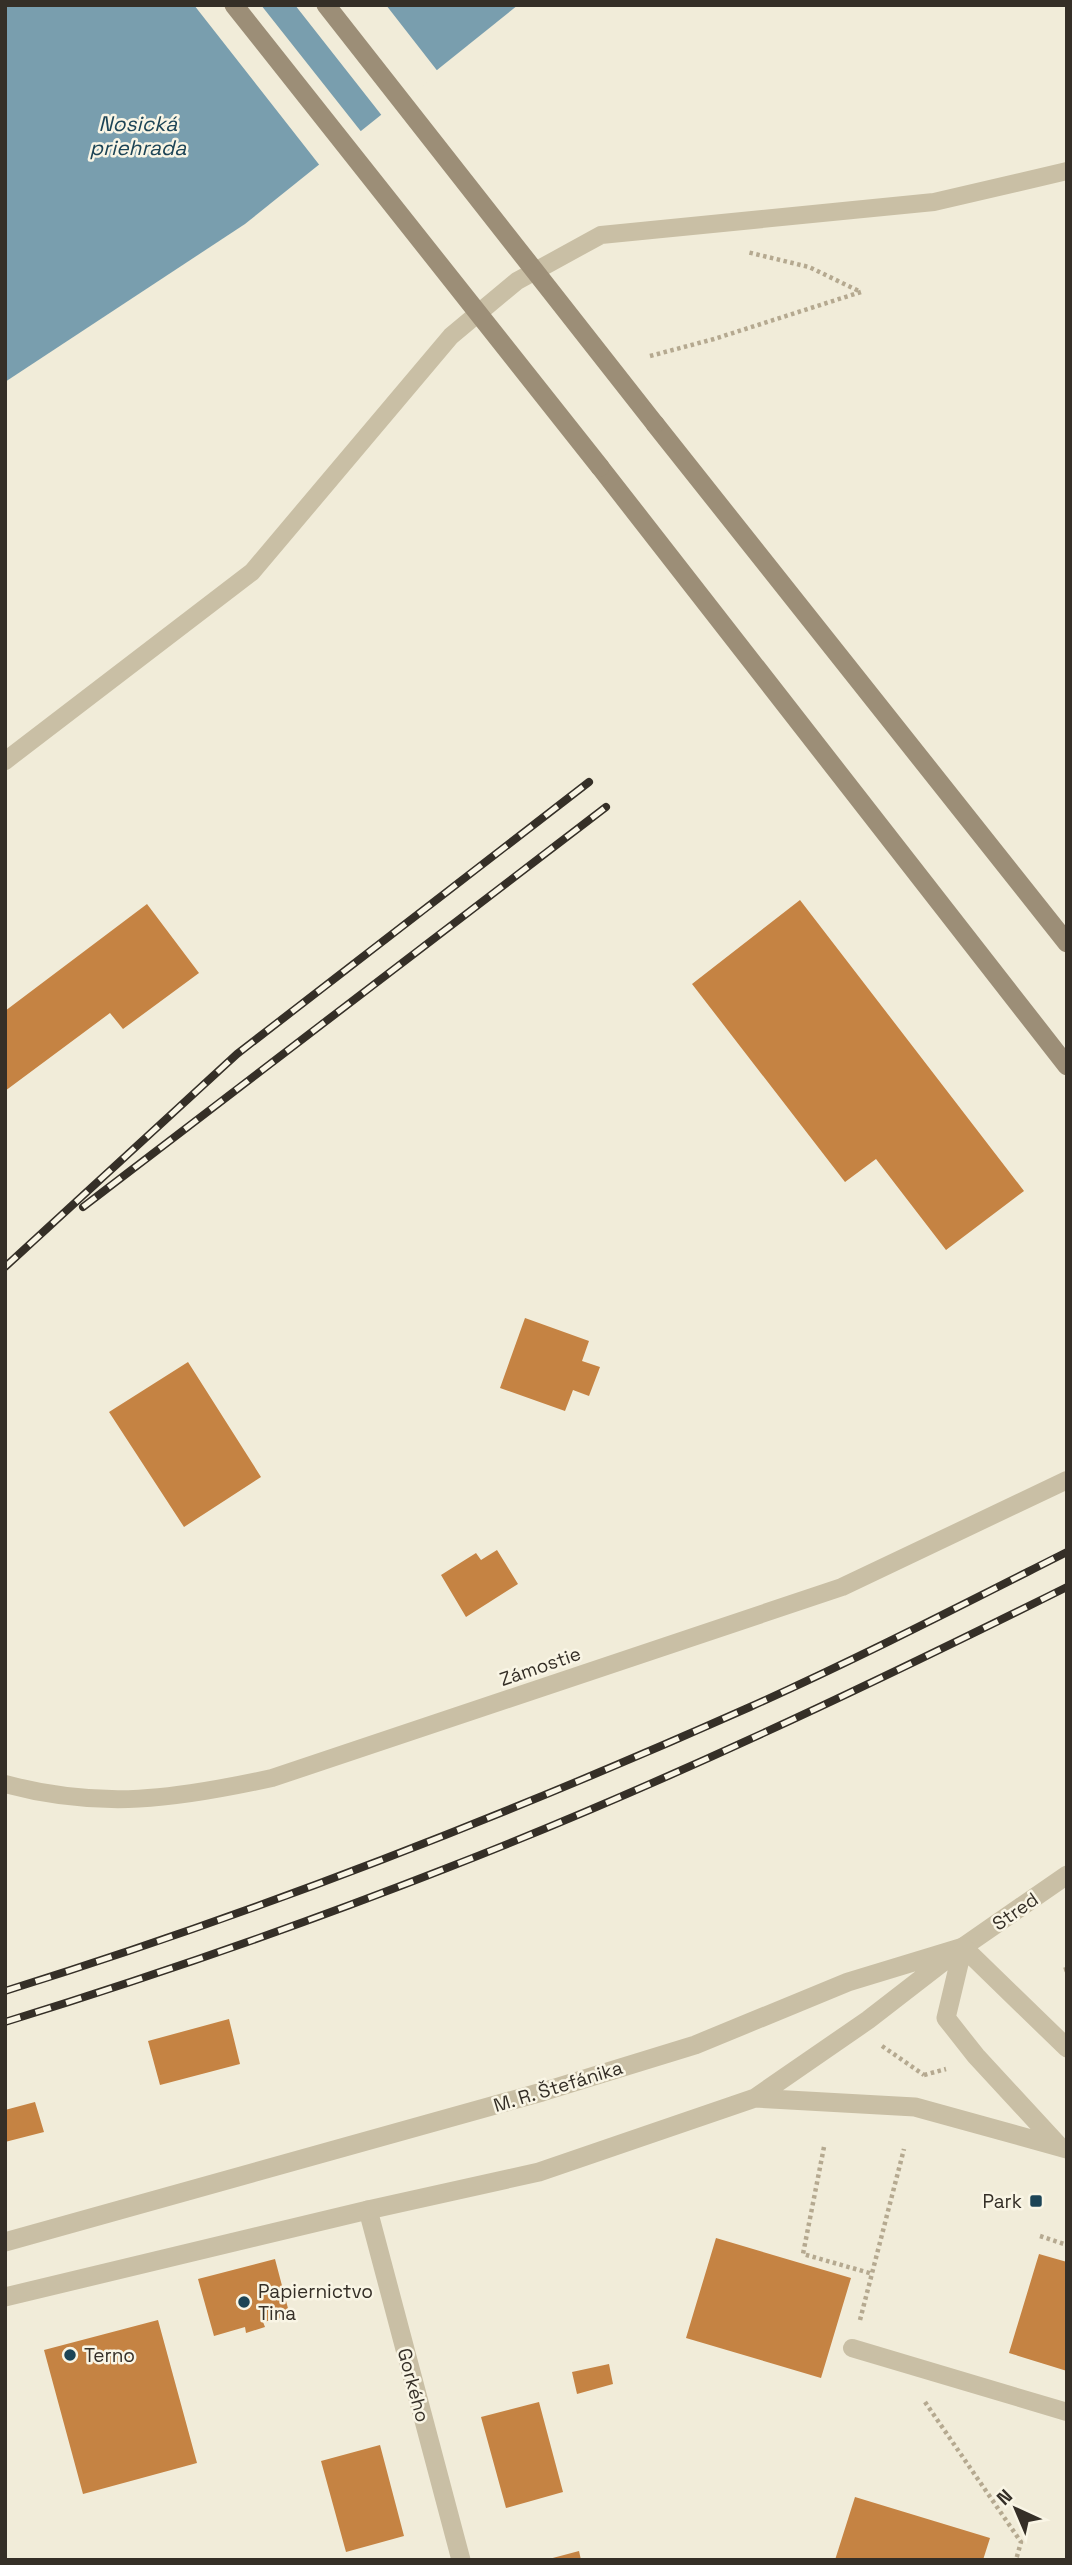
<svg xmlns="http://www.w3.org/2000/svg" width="1072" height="2565" viewBox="0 0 1072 2565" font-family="'Space Grotesk',sans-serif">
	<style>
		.water { fill: #799eae }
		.pier { fill: #f1ecd9 }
		.building { fill: #c58343 }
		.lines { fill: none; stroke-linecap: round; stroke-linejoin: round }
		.path { stroke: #b5a990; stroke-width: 4.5; stroke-dasharray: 3.5 3.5; stroke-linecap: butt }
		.service { stroke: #c9bfa5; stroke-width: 18 }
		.minor { stroke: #c9bfa5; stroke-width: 19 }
		.tertiary { stroke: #c9bfa5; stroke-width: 19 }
		.secondary { stroke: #9c8e77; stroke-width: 19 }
		.rail-casing { stroke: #352f27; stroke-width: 8 }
		.rail { stroke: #f9f5e5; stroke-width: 5; stroke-dasharray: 16; stroke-linecap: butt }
		.secondary-bridge { stroke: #9c8e77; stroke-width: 19 }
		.poi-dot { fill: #1c4456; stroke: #f9f5e5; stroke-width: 2.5 }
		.labels { text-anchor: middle; stroke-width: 5; stroke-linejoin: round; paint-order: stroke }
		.street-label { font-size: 19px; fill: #352f27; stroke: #f9f5e5 }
		.poi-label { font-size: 19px; fill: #352f27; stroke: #f9f5e5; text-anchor: start }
		.water-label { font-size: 21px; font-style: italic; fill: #1c4456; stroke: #f9f5e5 }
	</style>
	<rect width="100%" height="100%" fill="#f1ecd9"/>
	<path class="water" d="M5 5H518L245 224 5 382Z"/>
	<path class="pier" d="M194 5H261L363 134 321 167Z
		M295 5H386L439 73 383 117Z"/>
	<path class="building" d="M800 900 1024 1191 946 1250 876 1159 845 1182 692 984Z
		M147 904 199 973 123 1029 110 1013 5 1091V1011Z
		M525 1318 589 1341 582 1361 600 1367 589 1396 573 1390 565 1411 500 1388Z
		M188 1362 261 1477 184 1527 109 1412Z
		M497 1550 518 1584 466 1617 441 1575 476 1553 481 1560Z
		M229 2019 240 2064 160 2085 148 2041Z
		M35 2102 44 2132 5 2142V2110Z
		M716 2238 851 2278 821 2378 686 2338Z
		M1039 2254 1067 2262V2371L1009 2353Z
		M275 2259 290 2316 263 2322 265 2327 246 2333 245 2327 214 2336 198 2279Z
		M158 2320 197 2463 83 2494 44 2350Z
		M609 2364 613 2384 577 2394 572 2372Z
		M539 2402 563 2492 506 2508 481 2417Z
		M380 2445 404 2536 346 2552 321 2461Z
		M855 2497 990 2538 983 2560H835Z
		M579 2551 581 2560H549V2559Z"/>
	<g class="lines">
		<path class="path" d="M650 356 714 339 861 292 809 267 747 252
			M1064 1970 1067 1969
			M882 2046 924 2075
			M924 2075 946 2069
			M824 2147 803 2254 873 2274
			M1040 2236 1067 2245
			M860 2320 904 2149
			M925 2402 1021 2542 1016 2560"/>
		<path class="service" d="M5 761 252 572 451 336 517 281 601 235 934 202 1067 171
			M5 1784C102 1810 176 1799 272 1778L842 1587 1067 1480
			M852 2348 1067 2412"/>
		<path class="minor" d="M963 1947 1067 1875
			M368 2210 461 2560"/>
		<path class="tertiary" d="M963 1947 946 2018 976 2056 1060 2147
			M963 1947 1067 2048
			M755 2098 868 2020 952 1955
			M5 2242 542 2092 695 2045 848 1982 963 1947
			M5 2297 368 2210 539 2172 755 2098 915 2107 1067 2149"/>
		<path class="secondary" d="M655 424 1067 943
			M600 467 1067 1066"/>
		<defs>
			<path id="rail" d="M83 1207 606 807
				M5 1267 237 1054 589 782
				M5 1991C259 1912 507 1815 750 1707 857 1659 962 1605 1067 1552
				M5 2022C154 1976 301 1925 447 1868 658 1786 864 1688 1067 1587"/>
		</defs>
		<use href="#rail" class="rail-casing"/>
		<use href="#rail" class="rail"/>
		<path class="secondary-bridge" d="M234 5 600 467
			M326 5 655 424"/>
	</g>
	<g class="poi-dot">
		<rect x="1029" y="2194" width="14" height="14" rx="3.5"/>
		<circle cx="244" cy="2302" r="7"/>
		<circle cx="70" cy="2355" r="7"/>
	</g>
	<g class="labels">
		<g class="street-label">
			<text transform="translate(540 1666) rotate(-19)" y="7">Zámostie</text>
			<text transform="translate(1015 1911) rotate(-35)" y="7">Stred</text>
			<text transform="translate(558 2086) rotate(-17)" y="7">M. R. Štefánika</text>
			<text transform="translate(414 2385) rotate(75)" y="7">Gorkého</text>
		</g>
		<g class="poi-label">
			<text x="1022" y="2208" text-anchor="end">Park</text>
			<text x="258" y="2298">Papiernictvo<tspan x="258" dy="22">Tina</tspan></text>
			<text x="84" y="2362">Terno</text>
		</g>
		<g class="water-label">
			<text x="138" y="131">Nosická<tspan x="138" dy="24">priehrada</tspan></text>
		</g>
	</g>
	<rect width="1072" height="2565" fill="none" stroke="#352f27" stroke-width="14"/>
	<g transform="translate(1016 2509) rotate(316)" stroke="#f9f5e5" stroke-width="5" paint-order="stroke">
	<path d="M0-5L12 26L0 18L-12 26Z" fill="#352f27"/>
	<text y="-10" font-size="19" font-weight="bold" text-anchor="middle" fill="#352f27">N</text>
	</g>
</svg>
